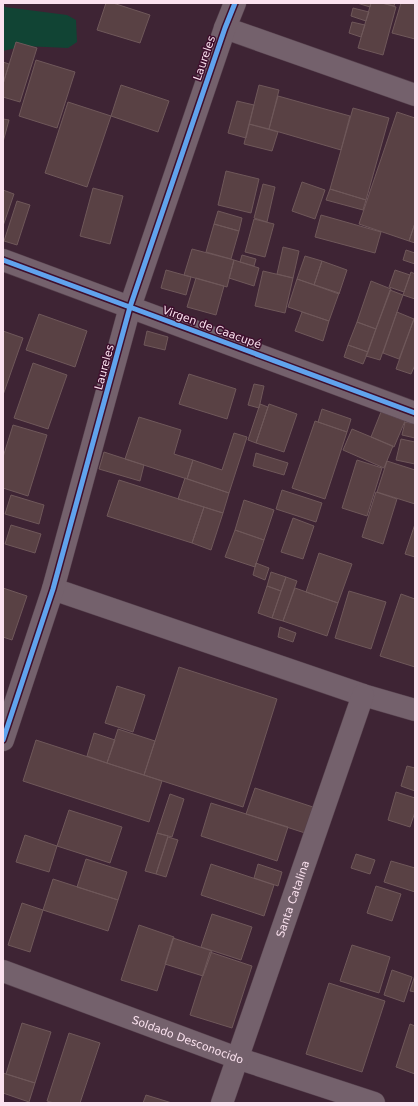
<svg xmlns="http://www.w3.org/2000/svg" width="418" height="1106" viewBox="0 0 418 1106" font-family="'DejaVu Sans',sans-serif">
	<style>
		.green { fill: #114434 }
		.building { fill: #594144; stroke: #6f585a }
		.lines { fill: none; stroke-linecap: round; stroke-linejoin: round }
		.minor-casing { stroke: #56404d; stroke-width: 23 }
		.minor { stroke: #74616c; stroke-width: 22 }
		.cycleway-casing { stroke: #3e0f2d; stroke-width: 8 }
		.cycleway { stroke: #60a3ed; stroke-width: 5 }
		.labels { text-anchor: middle; stroke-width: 3; stroke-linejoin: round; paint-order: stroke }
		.street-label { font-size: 11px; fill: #fbe2ef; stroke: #3e0f2d }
	</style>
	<rect width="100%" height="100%" fill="#3e2434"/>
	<path class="green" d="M3 3 5 7 67 15 76 20 77 42 68 48 24 46 3 51Z"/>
	<path class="building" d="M106 3H113L150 15 140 43 97 30Z
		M357 3H371L370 7Z
		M371 3H382L396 7 383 55 358 48Z
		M382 3H395L394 6Z
		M401 3H415V39L392 33Z
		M353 8 369 12 366 21 351 16Z
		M352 22 365 25 361 37 349 33Z
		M16 42 37 48 20 102 3 97V84Z
		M36 60 75 72 57 128 19 116Z
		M3 62 9 64 3 84Z
		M121 85 169 101 158 132 111 116Z
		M259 85 279 90 269 129 249 124Z
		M278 96 350 116 341 150 269 129Z
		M237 101 254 105 246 138 228 133Z
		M68 102 111 116 87 187 45 173Z
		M353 108 389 118 366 200 330 189Z
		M397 112 415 118V223L409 241 359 224Z
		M3 119 9 120 3 142Z
		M249 124 278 132 272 151 244 144Z
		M226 171 259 179 251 213 218 205Z
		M302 182 325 190 315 219 292 211Z
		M263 184 275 187 267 222 254 218Z
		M93 188 123 196 110 244 80 236Z
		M330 189 366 200 363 210 326 200Z
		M3 190 14 194 3 226Z
		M17 201 30 205 17 245 4 241Z
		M218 211 242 218 239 231 214 224Z
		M321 215 381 232 375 253 315 237Z
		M254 219 274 224 265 257 245 252Z
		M415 223V243L409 241Z
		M214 224 239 231 231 259 206 252Z
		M283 247 299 251 293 278 277 274Z
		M192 249 234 260 227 287 184 275Z
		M406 250 415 253V264L403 260Z
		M242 255 256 259 254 266 240 262Z
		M305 256 322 261 314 285 297 279Z
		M234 260 259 268 254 286 229 278Z
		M322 261 347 270 339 294 314 285Z
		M166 270 191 277 186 295 161 288Z
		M395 270 410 275 404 292 389 287Z
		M263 271 293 278 285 313 255 306Z
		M411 272 415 274V299L403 295Z
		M196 278 224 286 216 315 187 307Z
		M297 279 339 293 329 321 288 307Z
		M371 281 391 289 376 329 357 322Z
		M390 290 403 295 380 360 366 356Z
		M302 312 329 321 323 341 295 331Z
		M397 312 414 319 399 359 383 353Z
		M39 314 87 331 75 367 26 350Z
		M415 316V365L411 374 396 369Z
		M357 322 376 329 368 352 348 345Z
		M3 331 23 338 3 395Z
		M147 331 168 337 165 350 144 345Z
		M348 345 368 352 363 364 344 357Z
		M33 363 67 375 48 429 14 418Z
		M189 374 236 389 227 419 179 404Z
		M254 384 264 386 259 408 248 405Z
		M260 404 268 407 256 443 248 440Z
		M269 404 297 414 284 452 256 443Z
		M322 409 351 419 347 432 318 422Z
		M381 412 405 421 394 447 371 437Z
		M139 417 181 430 174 454 193 460 187 479 125 459Z
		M315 421 347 432 325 499 292 488Z
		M405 422 415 424V438L402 435Z
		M13 425 47 435 28 496 3 488V457Z
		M352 429 393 446 384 468 343 450Z
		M234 433 247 437 229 493 187 479 193 460 222 470Z
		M401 439 415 442V464L396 460Z
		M104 452 144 465 140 481 99 469Z
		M256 453 288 463 284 475 253 466Z
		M357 460 382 468 367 516 342 508Z
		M387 461 415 470V504L377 492Z
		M185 478 229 493 223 513 178 499Z
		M119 480 204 507 192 543 107 516Z
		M282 490 322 503 316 522 276 509Z
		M376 492 397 499 383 544 362 537Z
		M11 495 44 505 39 524 5 514Z
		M244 500 274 510 264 540 235 530Z
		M204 507 223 513 211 550 192 543Z
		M293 518 314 526 303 559 281 552Z
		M415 524V557L405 554Z
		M11 525 41 534 35 553 5 544Z
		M235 530 264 540 255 567 225 557Z
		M319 553 352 564 338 603 306 592Z
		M256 563 269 568 265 580 253 575Z
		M271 572 286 577 281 591 267 586Z
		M286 577 297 581 283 621 272 618Z
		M267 586 281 591 272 618 258 613Z
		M3 588 27 596 12 640 3 637Z
		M295 588 338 603 327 636 283 621Z
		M349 591 386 602 371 649 335 638Z
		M401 594 415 599V667L380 656Z
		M280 627 296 633 293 642 278 637Z
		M179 667 277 699 243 807 144 775Z
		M117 686 145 695 133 732 105 723Z
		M118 729 155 741 144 775 107 763Z
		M94 733 115 740 107 763 87 756Z
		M36 740 162 781 149 822 23 781Z
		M407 766 415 768V791L401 786Z
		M255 788 313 807 305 833 246 814Z
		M396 792 415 798V812L410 827 388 820Z
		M170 794 184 799 172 837 157 833Z
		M211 803 288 827 277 861 201 836Z
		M69 810 122 827 110 863 57 846Z
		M157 833 168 836 156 874 145 871Z
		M25 835 57 846 49 872 16 862Z
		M168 837 178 840 166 877 156 874Z
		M356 854 375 860 370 874 351 868Z
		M86 859 127 872 118 900 77 887Z
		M391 861 415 868V892L384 882Z
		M211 864 274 885 264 916 201 895Z
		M258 864 282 872 278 886 254 878Z
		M53 879 118 900 108 931 43 910Z
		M376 886 401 894 392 921 367 913Z
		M22 903 43 910 30 952 8 945Z
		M212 914 252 927 241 960 201 947Z
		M139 925 174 937 157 991 121 980Z
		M173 938 212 951 203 976 165 964Z
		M352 945 390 957 379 993 340 981Z
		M210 952 252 966 232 1028 190 1015Z
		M392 970 412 977 404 1002 384 995Z
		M415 975V992L410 991Z
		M329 983 385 1001 362 1072 306 1054Z
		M22 1023 51 1032 35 1083 6 1074Z
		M410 1024 415 1026V1074L396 1067Z
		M69 1033 100 1043 80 1103H54L47 1101Z
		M3 1073 35 1083 29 1102 3 1093Z
		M146 1095 172 1103H143Z"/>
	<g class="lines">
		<defs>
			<g id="minor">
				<path d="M225 28 415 95"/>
				<path d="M3 260 415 413"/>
				<path d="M53 589 363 695 415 710"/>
				<path d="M3 740 53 589 130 307 225 28 235 3"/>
				<path id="s1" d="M3 971 237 1058 374 1103"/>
				<path id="s2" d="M222 1103 363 695"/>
			</g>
		</defs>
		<use href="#minor" class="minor-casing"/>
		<use href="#minor" class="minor"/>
		<defs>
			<path id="cycleway" d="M3 260 415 413
				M3 740 53 589 130 307 225 28 235 3"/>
		</defs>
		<use href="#cycleway" class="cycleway-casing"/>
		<use href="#cycleway" class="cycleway"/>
	</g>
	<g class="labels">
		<g class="street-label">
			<text transform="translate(204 58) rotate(-71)" y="4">Laureles</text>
			<text transform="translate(212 327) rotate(20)" y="4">Virgen de Caacupé</text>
			<text transform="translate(104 367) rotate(-75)" y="4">Laureles</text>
			<text dy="4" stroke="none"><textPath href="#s2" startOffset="216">Santa Catalina</textPath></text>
			<text dy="4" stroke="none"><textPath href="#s1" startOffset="197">Soldado Desconocido</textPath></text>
		</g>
	</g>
	<rect width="418" height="1106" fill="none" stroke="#fbe2ef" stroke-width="8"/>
</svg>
